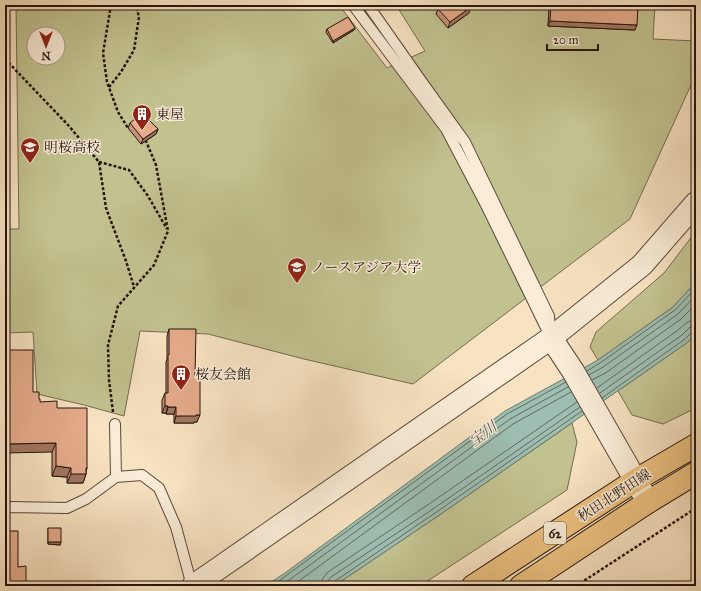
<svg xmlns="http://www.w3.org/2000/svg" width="701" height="591" viewBox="0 0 701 591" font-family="'IM FELL Great Primer','Noto Serif JP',serif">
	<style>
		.green { fill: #c2c290; stroke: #746b4f; fill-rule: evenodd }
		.water { fill: #9dbeb1; stroke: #6d7a70 }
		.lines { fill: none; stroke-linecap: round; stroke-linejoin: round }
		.shore { stroke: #626960; stroke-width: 1 }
		.service-casing { stroke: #5a483b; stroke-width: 12 }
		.tertiary-casing { stroke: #5a483b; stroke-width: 24 }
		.primary-casing { stroke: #26140e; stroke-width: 24 }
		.path { stroke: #26140e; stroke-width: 2.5; stroke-dasharray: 3 2; stroke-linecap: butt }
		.service { stroke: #faecd7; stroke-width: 10 }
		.tertiary { stroke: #faecd7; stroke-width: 22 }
		.primary { stroke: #ecc180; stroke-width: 22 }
		.wall { fill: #c59378; stroke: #26140e }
		.shaded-wall { fill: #a07861; stroke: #26140e }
		.building { fill: #e5ab8b; stroke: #26140e }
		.labels { text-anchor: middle; stroke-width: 3; stroke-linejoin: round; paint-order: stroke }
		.shield { fill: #faecd7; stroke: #66554a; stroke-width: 1 }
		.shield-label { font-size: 13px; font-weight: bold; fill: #26140e }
		.poi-label { font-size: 14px; fill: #26140e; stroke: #faecd7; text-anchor: start }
		.street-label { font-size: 14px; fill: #26140e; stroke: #faecd7 }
		.water-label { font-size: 15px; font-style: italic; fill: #505047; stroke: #faecd7 }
	</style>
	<rect width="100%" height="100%" fill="#f7e2c1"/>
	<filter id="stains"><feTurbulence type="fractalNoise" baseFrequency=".005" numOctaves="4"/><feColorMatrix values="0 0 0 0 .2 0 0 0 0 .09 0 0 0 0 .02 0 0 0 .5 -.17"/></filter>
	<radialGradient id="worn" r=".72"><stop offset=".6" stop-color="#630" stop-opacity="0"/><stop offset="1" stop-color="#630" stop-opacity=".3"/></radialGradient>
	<path class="green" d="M16 5H339L387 68 425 51 396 5H436L441 11 462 5H545L549 9 548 26 636 5H655L653 39 696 41V74L630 219 413 384 304 359 208 334 140 331 124 416 84 405 37 394 33 332 5 333V229H19ZM34 34H58V58H34Z
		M696 231V282L673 307 598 360 590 347 596 332 664 273Z
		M696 333V408L663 424 632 415 618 391 688 342Z
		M572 423 577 442 567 490 420 586H334L438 516Z"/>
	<path class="water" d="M696 282V333L688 342 438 516 334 586H265L285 573 505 411 598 360 673 307Z"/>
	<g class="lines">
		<path class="shore" d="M587 371 600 363 675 310 696 288
			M589 375 603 367 678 314 696 295
			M592 380 607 372 681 319 696 304
			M597 388 678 330C684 325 688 320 696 320
			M600 393 682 335 690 327 696 326
			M602 398 685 339 692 332 696 331
			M272 586 507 414 566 382
			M281 586 510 419 568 387
			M292 586 513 424 571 392
			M321 586 323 578 328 572 429 504 577 402
			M327 586 328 581 331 577 433 509 580 407
			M333 586V583L335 581 435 513 582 411"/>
		<defs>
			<path id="service" d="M353 5 446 129 487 207 551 338
				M368 5 422 82 465 142 549 316 550 333
				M115 424 116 477
				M5 508 9 507 67 508 86 499 116 477 142 475 159 488 176 527 192 586"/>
			<path id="tertiary" d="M551 338 573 371 648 502
				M193 586 551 338 642 265 696 203"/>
			<path id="primary" d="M473 586 636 480 696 445
				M521 586 648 502 696 473"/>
		</defs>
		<use href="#service" class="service-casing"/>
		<use href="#tertiary" class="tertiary-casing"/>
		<use href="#primary" class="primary-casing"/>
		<path class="path" d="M111 5 103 53 107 82 118 112 128 128
			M5 59 69 126 99 162 106 208 126 261 134 287
			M109 87 121 72 134 50 139 17 136 5
			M99 162 129 170 148 196 167 229
			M113 412 109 380 108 345 118 306 154 265 168 231 156 165 146 141
			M576 586 696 508"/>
		<use href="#service" class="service"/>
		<use href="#tertiary" class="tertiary"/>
		<use href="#primary" class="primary"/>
	</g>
	<path class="wall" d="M545 5H638L635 30 548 26 549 9Z
		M438 9 469 13 448 28 436 14Z
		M355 28 354 30 333 43 326 32 327 29Z
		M130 123 158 129 156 134 141 144 128 128Z
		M169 329 195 376 197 422H194V423H174V414H166V413H162V400L165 393H166V362L167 359V336Z
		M33 392 39 399 40 402 57 408 87 468 86 471V474L83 483H67V477L52 476V452Z
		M48 528 61 542 60 545 48 544Z"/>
	<path class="shaded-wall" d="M471 7 469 13 448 28 450 22Z
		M550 21 637 25 635 30 548 26Z
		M355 28 354 30 333 43V41Z
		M158 129 156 134 141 144 143 139Z
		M5 167H7L5 173Z
		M165 406H168L166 413H162Z
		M168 407H176L174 414H166Z
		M200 415 197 422H194V423H174L176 416Z
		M56 443 52 452 5 453V444Z
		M56 466 71 468 67 477 52 476Z
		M87 468 85 474H86L83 483H67L71 474Z
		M48 542H61L60 545 48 544Z"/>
	<path class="building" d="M444 5H468L471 7 450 22 438 9Z
		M551 5H638L637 25 550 21Z
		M348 17 355 28 333 41 327 29Z
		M142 113 158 129 143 139 130 123Z
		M5 146H7V167H5Z
		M169 329H196L195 376H200V415H196V416H176V407H168V406H165V393H168V355H169Z
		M5 350H33V392H39V399H40V402L57 401V408H87V468H86V474H71V468L56 466V443L5 444Z
		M5 521H7V531H18V567L26 566V586H5Z
		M48 528H61V542H48Z"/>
	<defs>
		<symbol id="building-pin" viewBox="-11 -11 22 30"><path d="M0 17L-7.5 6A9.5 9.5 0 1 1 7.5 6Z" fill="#8f2418" stroke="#faecd7"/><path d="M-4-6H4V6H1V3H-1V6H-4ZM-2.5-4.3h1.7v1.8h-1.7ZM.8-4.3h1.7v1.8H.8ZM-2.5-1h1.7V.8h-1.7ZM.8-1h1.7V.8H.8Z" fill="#fff"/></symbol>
		<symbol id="school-pin" viewBox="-11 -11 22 30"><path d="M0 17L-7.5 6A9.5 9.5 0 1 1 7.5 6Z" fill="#8f2418" stroke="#faecd7"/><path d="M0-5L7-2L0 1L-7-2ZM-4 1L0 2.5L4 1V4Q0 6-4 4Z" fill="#fff"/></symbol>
		<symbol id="university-pin" viewBox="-11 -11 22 30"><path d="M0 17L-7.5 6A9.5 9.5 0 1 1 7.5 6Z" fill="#8f2418" stroke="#faecd7"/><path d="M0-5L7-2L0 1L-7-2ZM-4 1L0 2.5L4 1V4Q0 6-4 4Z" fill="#fff"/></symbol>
	</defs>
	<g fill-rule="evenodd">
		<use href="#building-pin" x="131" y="103" width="22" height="30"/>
		<use href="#school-pin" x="19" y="136" width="22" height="30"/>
		<use href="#university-pin" x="286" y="256" width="22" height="30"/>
		<use href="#building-pin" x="170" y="363" width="22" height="30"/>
	</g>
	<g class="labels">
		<rect class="shield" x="544" y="522" width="22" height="22" rx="3"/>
		<g class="shield-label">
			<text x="555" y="538">62</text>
		</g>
		<g class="poi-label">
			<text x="156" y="119">東屋</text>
			<text x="44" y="152">明桜高校</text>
			<text x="311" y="272">ノースアジア大学</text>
			<text x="195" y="379">桜友会館</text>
		</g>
		<g class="street-label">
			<text transform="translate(614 495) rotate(-33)" y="5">秋田北野田線</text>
		</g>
		<g class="water-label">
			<text transform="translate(483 434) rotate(-37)" y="5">宝川</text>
		</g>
	</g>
	<rect width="701" height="591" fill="none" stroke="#f7e2c1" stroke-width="20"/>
	<rect x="6" y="6" width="689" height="579" fill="none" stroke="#26140e" stroke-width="2"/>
	<rect x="10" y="10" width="681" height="571" fill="none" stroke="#26140e"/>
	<g transform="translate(46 46) rotate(180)"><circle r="19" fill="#faecd7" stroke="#a59687"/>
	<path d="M0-3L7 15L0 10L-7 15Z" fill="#8f2418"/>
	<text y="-6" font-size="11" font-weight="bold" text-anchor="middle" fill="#26140e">N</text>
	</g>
	<path d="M547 44v6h51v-6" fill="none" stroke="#26140e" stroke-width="2"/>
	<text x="553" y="44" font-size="12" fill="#26140e" stroke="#faecd7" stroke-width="3" paint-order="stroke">20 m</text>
	<rect width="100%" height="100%" filter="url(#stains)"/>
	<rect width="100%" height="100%" fill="url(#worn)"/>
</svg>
